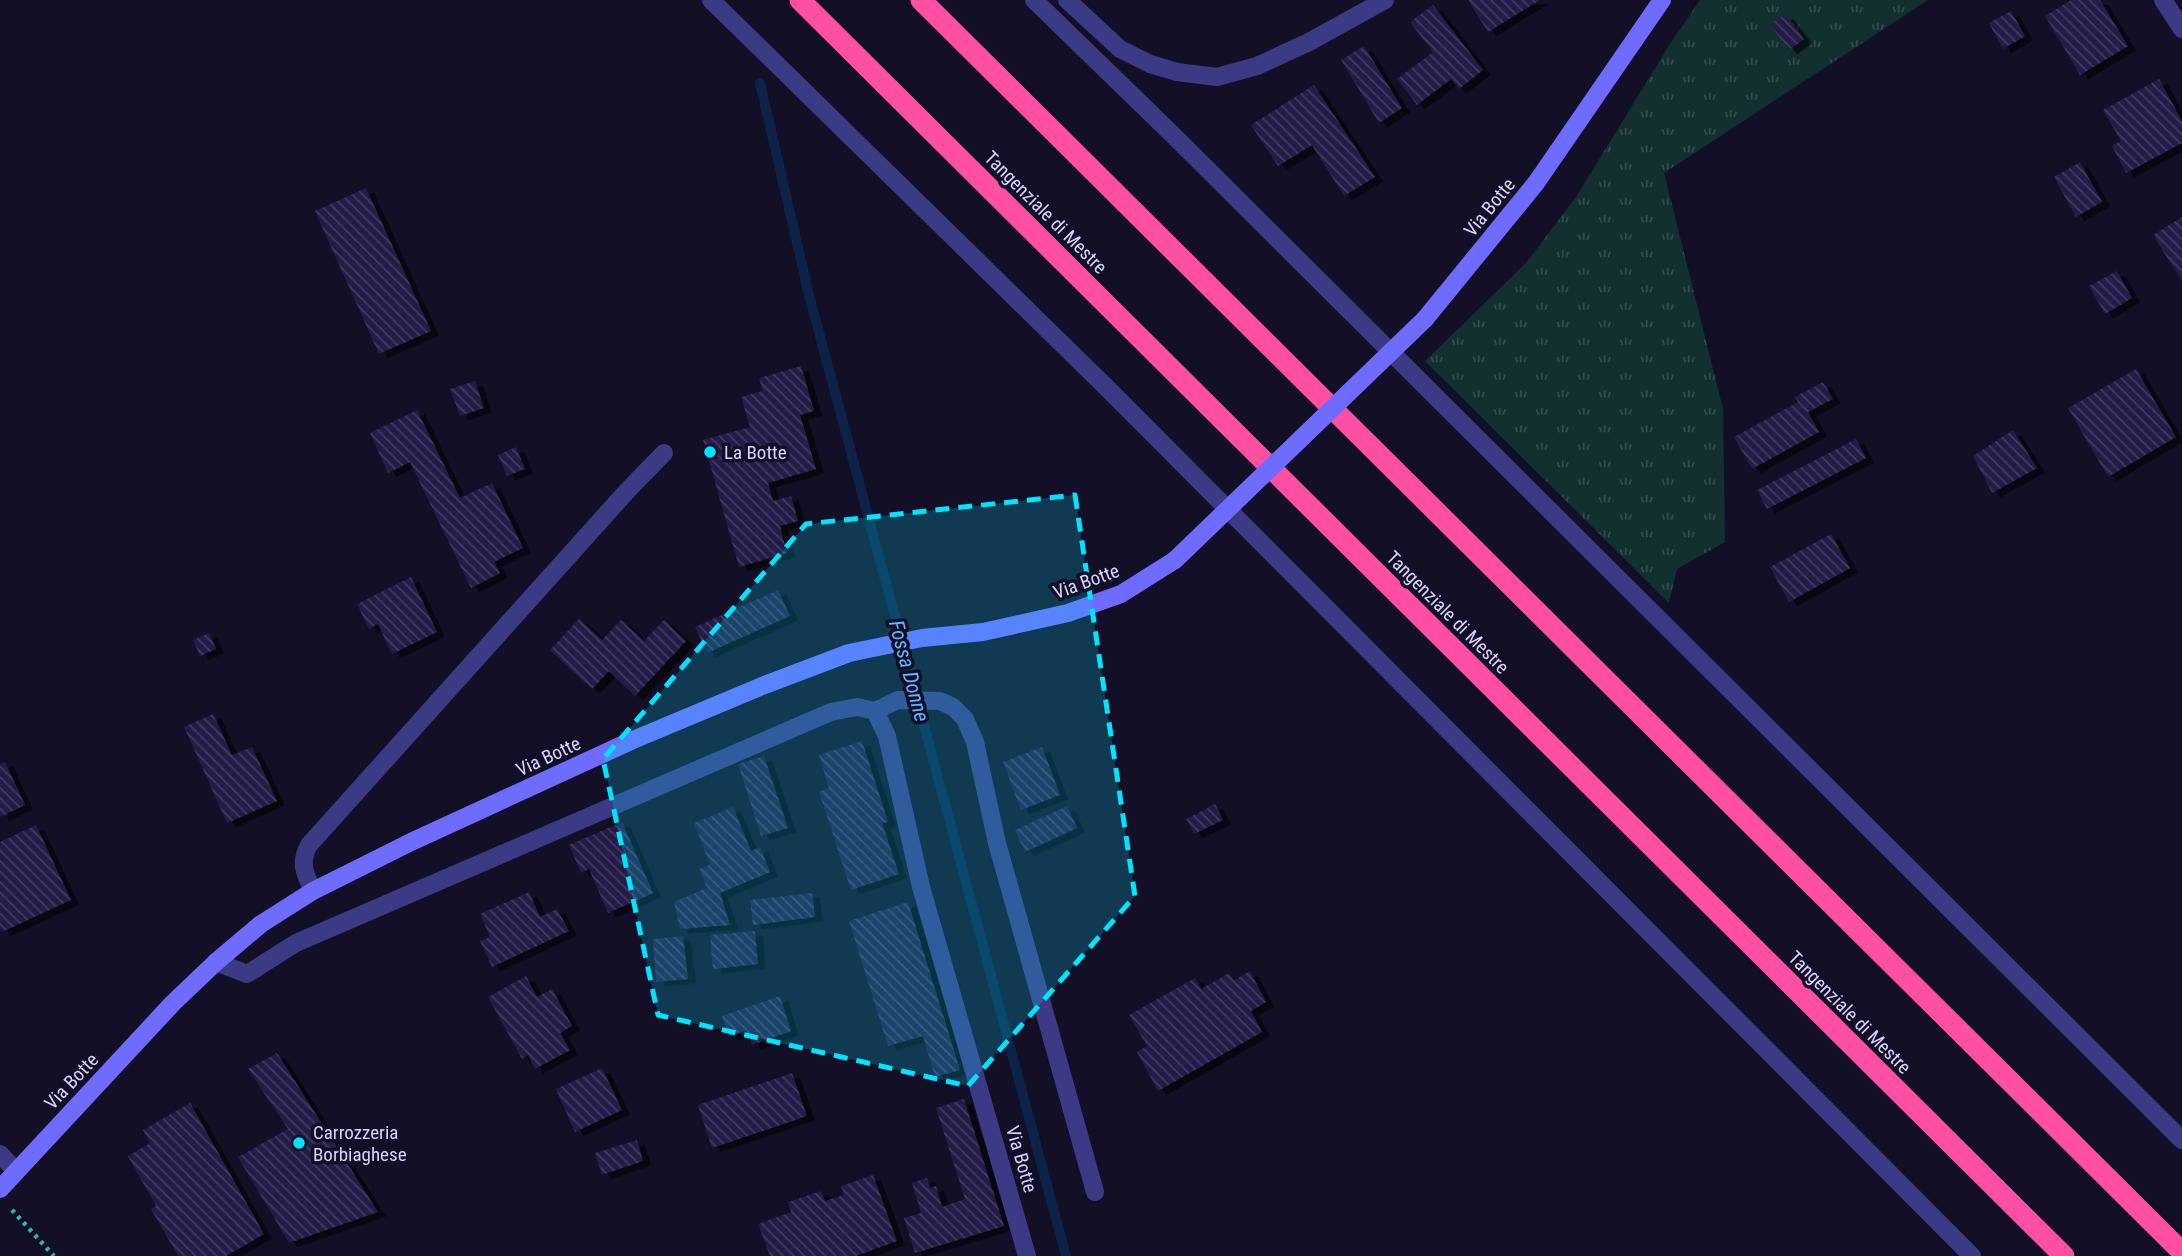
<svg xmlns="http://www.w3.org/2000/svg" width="2182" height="1256" viewBox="0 0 2182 1256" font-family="'Roboto Condensed',sans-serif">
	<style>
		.grass { fill: url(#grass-tufts) }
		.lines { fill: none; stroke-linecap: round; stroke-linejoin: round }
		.stream { stroke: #0c2248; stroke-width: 10 }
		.building { fill: url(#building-back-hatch); filter: url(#shadow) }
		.path { stroke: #2fb8b0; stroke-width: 4.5; stroke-dasharray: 3.5 5; stroke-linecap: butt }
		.lane { stroke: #3d3a85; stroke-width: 18 }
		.street { stroke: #3d3a85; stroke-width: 18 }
		.secondary { stroke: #6f6bff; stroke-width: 18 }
		.highway { stroke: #ff4fa3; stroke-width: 21 }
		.secondary-bridge { stroke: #6f6bff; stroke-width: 18 }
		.marked { fill: #00e5ff; fill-opacity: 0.2; stroke: #00e5ff; stroke-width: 5; stroke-dasharray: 14 9; stroke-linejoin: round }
		.poi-dot { fill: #00e5ff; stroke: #130f26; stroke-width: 2.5 }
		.labels { text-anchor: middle; stroke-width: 7; stroke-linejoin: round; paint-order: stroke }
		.street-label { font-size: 19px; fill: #d9d4ff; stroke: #130f26 }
		.poi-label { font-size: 19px; fill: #d9d4ff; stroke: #130f26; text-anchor: start }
		.water-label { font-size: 21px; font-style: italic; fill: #62b6ff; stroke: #130f26 }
	</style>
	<defs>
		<pattern id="grass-tufts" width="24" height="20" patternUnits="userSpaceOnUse" patternTransform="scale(1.75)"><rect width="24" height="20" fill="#12302f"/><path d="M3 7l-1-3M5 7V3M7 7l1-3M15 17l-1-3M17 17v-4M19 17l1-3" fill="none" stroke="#344d4e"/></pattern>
		<pattern id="building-back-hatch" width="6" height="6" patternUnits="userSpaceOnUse" patternTransform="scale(1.75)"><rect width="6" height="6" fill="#241b47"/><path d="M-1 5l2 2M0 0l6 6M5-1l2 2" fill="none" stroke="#433b63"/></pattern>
		<filter id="shadow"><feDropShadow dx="8" dy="4.5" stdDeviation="0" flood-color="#0009"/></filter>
	</defs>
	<rect width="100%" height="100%" fill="#130f26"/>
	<path class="grass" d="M1700 0H1928L1664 173 1723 409 1725 542 1677 569 1669 603 1425 361 1526 263 1576 197 1670 44Z"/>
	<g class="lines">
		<path class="stream" d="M760 83 809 295 1066 1256"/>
	</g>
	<path class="building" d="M1468 0H1540L1488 32Z
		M2071 0H2100L2128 46 2080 75 2045 16Z
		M1433 5 1483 70 1459 89 1451 79 1417 105 1397 79 1433 52 1410 22Z
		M2011 11 2025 36 2003 49 1989 23Z
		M1785 14 1804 39 1789 50 1770 25Z
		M1364 46 1402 108 1379 123 1341 60Z
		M2159 79 2182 121V143L2126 173 2112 146 2121 141 2103 110Z
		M1314 85 1375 177 1344 196 1312 145 1278 166 1251 125Z
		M2080 162 2102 202 2076 217 2054 177Z
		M366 188 431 331 379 354 315 211Z
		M2182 217V281L2153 235Z
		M2117 271 2132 298 2105 314 2089 286Z
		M801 366 814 411 800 415 816 469 768 483 773 501 791 496 798 521 780 526 787 553 739 567 703 440 750 427 741 397 763 391 759 378Z
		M2136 369 2176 437 2108 477 2068 408Z
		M475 381 484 408 460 416 450 389Z
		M1823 382 1833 399 1808 412 1819 432 1752 469 1734 437 1798 402 1795 397Z
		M417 410 460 498 492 483 523 548 494 562 500 573 471 588 410 462 388 473 370 433Z
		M2013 430 2037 468 1992 493 1973 456Z
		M1856 439 1866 458 1767 509 1757 490Z
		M516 447 525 469 507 476 498 455Z
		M1831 534 1850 568 1789 602 1770 567Z
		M411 577 437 632 392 654 378 624 369 629 357 604Z
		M778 590 790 616 707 653 695 627Z
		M579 619 602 640 621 620 644 641 664 620 686 641 635 696 609 671 592 689 550 650Z
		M209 633 216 649 200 656 193 640Z
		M213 714 232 755 252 747 277 801 227 823 184 727Z
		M862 741 888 822 882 823 899 874 851 890 819 792 829 788 819 755Z
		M1042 747 1060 795 1021 810 1003 762Z
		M764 756 788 828 761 836 738 764Z
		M5 762 25 805 0 817V764Z
		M1215 804 1223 820 1194 834 1186 819Z
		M1067 806 1077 828 1025 852 1015 830Z
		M733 807 751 851 760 847 770 872 720 893 730 925 680 929 674 902 707 888 699 869 710 865 694 823Z
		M622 822 653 893 608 913 589 869 581 873 569 845Z
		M36 825 71 900 2 932 0 928V842Z
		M529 892 540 917 557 909 569 931 492 967 480 941 490 937 480 914Z
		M812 893 815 917 753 925 750 900Z
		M908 902 960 1070 935 1077 923 1036 888 1046 849 921Z
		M755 931 758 964 713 969 710 935Z
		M683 936 688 979 656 982 653 939Z
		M1250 971 1266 1002 1251 1011 1262 1032 1158 1091 1137 1052 1147 1046 1129 1015 1195 978 1201 989 1229 973 1234 980Z
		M526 976 537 997 552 989 572 1026 560 1033 570 1050 535 1069 528 1055 522 1059 488 997Z
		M780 996 791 1031 752 1045 747 1030 729 1036 722 1016Z
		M277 1053 378 1212 289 1243 238 1157 288 1129 248 1069Z
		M602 1068 622 1110 575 1132 556 1089Z
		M792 1073 807 1116 712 1148 698 1105Z
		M964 1099 1004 1226 915 1253 904 1218 921 1213 912 1183 927 1178 930 1188 936 1186 942 1207 965 1199 936 1108Z
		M190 1103 264 1234 226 1256H178L151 1209 156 1206 128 1156 150 1143 143 1130Z
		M637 1140 643 1161 602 1175 595 1153Z
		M873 1175 897 1241 856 1256H770L758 1224 791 1212 788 1202 821 1191 825 1201 844 1195 841 1186Z"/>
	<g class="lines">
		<path class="path" d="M12 1210 54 1256"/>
		<path class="lane" d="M711 0 1106 387 1972 1256
			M1034 0 1174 136 2182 1140
			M875 711 898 700 940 701 953 707 965 719 975 742 997 843 1095 1192
			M216 962 247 974 296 943 831 712 857 707 875 711 887 736 921 887 1027 1256"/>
		<path class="street" d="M1067 0 1120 49 1150 64 1177 72 1217 77 1257 66 1309 42 1385 0
			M2163 0 2182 29
			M313 891C305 874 299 863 309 845L627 491 664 453
			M0 1154 16 1171"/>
		<path class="secondary" d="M1425 319 1536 183 1662 0
			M0 1189 173 1003 216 962 261 924 313 891 411 842 633 740 762 686 849 653 922 638 983 632 1068 613 1121 594 1175 560"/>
		<path class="highway" d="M800 0 2064 1256
			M921 0 2182 1252"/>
		<path class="secondary-bridge" d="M1175 560 1425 319"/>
	</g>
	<path class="marked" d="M1075 495 1135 896 968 1086 658 1015 603 759 806 524Z"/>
	<g class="poi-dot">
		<circle cx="710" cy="452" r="7"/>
		<circle cx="299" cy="1143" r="7"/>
	</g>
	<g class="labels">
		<g class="street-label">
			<text transform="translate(1489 207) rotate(-51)" y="7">Via Botte</text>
			<text transform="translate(1046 212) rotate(45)" y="7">Tangenziale di Mestre</text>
			<text transform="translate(1086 581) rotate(-20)" y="7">Via Botte</text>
			<text transform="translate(1448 612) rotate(45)" y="7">Tangenziale di Mestre</text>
			<text transform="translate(548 756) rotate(-25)" y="7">Via Botte</text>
			<text transform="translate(1850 1012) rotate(45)" y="7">Tangenziale di Mestre</text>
			<text transform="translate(71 1081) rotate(-47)" y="7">Via Botte</text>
			<text transform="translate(1022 1159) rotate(74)" y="7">Via Botte</text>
		</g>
		<g class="poi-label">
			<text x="724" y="459">La Botte</text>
			<text x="313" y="1139">Carrozzeria<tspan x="313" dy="22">Borbiaghese</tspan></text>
		</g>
		<g class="water-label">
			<text transform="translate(909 671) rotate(75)" y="7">Fossa Donne</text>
		</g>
	</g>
</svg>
